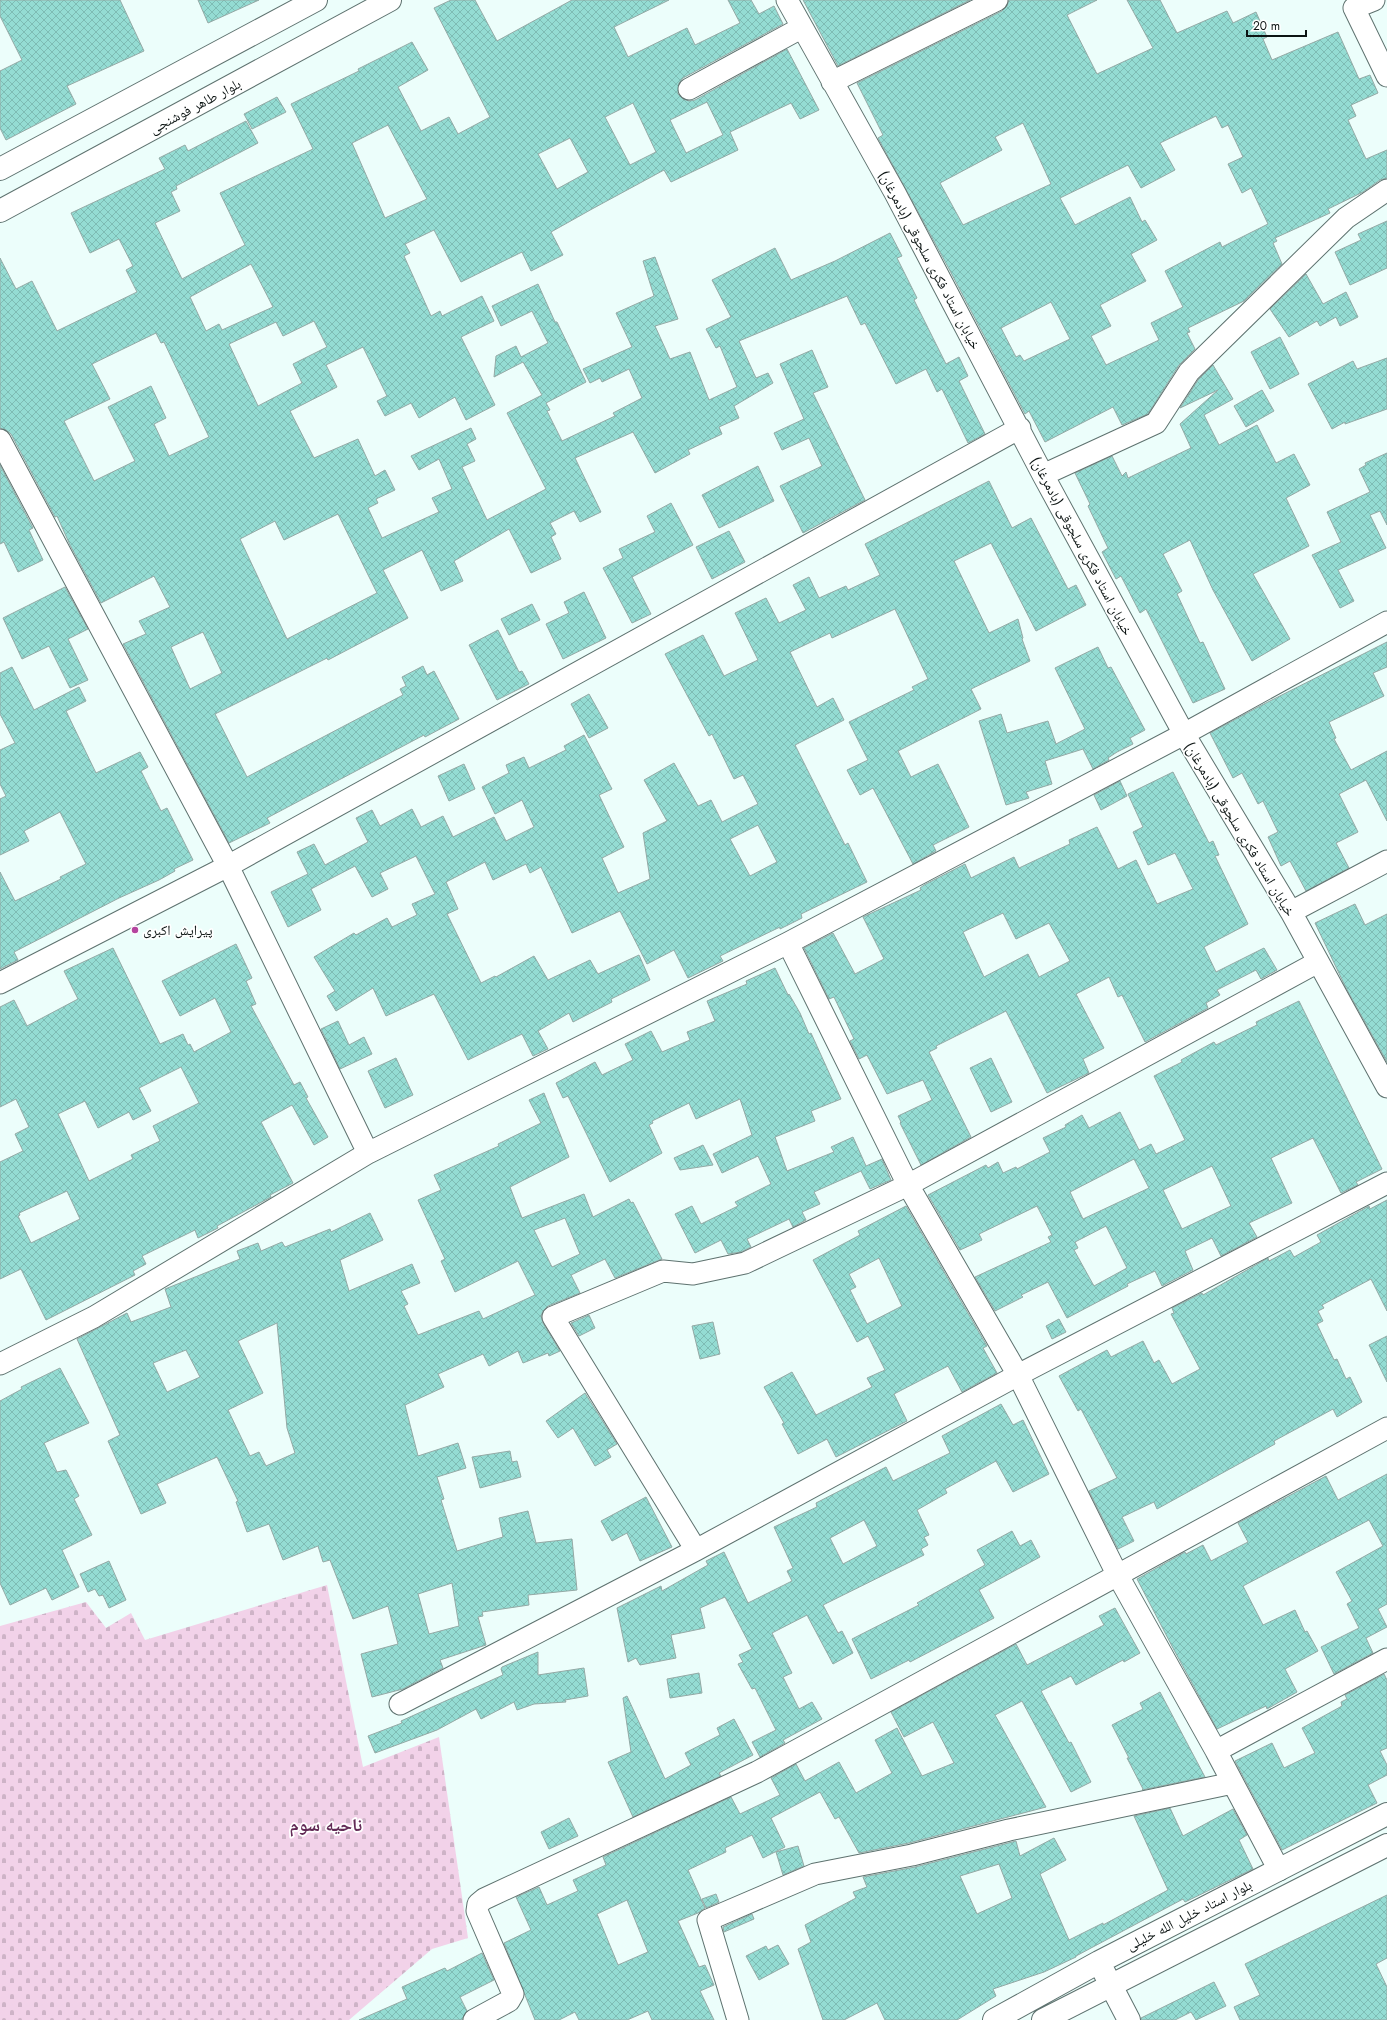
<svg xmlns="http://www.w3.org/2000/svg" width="1387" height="2020" viewBox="0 0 1387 2020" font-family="Jost,'Noto Naskh Arabic',sans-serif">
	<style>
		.cemetery { fill: url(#cemetery-stones) }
		.building { fill: url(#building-cross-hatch); stroke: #94a9a5; fill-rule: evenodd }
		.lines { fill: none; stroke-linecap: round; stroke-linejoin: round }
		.street-casing { stroke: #5e726f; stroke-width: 23 }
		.secondary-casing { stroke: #5e726f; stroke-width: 24 }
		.street { stroke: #fff; stroke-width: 21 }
		.secondary { stroke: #fff; stroke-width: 22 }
		.poi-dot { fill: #b5449f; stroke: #fff; stroke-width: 1.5 }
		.labels { text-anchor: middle; stroke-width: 3.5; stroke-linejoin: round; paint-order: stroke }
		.street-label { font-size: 14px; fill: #0c1413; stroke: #fff }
		.poi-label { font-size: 14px; fill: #0c1413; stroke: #fff; text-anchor: start }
		.district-label { font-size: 18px; font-weight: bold; fill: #622a56; stroke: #fff }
	</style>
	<defs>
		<pattern id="cemetery-stones" width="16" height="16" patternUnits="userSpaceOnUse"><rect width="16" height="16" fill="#f2d2e9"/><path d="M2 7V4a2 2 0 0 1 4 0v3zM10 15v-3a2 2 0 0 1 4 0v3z" fill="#ceb3c7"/></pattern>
		<pattern id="building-cross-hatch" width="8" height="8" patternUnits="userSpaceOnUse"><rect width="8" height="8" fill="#94dcd3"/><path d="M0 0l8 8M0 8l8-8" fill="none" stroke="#7ebcb4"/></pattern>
	</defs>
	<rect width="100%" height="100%" fill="#ecfefb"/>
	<path class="cemetery" d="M327 1585 363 1767 439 1737 468 1938 432 1949 349 2020H0V1626L86 1602 106 1628 131 1613 145 1640Z"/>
	<path class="building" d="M0 0H120L144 51 67 86 76 104 6 140 0 128V71L22 60 0 16Z
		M198 0H259L208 23Z
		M451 0H475L497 41 572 0H669L614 27 628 57 687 28 695 45 740 23 728 0H751L759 14 774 6 783 24 683 78 679 83 678 94 683 99 689 101 695 100 787 49 819 110 800 119 791 103 730 132 738 150 671 182 664 170 592 209 551 232 563 255 531 271 522 252 461 282 434 230 405 244 410 253 404 256 431 316 440 311 442 316 482 296 494 321 461 337 495 405 466 420 455 397 419 418 411 403 385 416 377 401 387 396 363 347 326 365 337 387 290 411 314 458 358 439 375 476 385 470 395 490 376 499 378 503 368 508 382 538 439 512 432 498 452 489 439 459 419 470 411 456 471 428 476 439 467 444 475 461 462 467 487 520 546 489 507 413 542 395 523 362 494 377 496 356 516 346 521 357 548 343 532 311 501 326 492 306 538 284 555 322H557L586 382 546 403 550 410 547 411 562 441 615 416 613 413 642 398 629 369 602 382 600 378 590 383 583 369 632 347 616 313 654 296 643 261 655 257 678 319 655 326 670 359 690 352 709 400 737 387 720 346 716 348 706 329 731 317 712 280 775 248 791 280 835 261 890 233 902 256 897 258 917 298 914 300 946 364 959 357 968 376 959 381 985 434 968 443 942 389 937 392 926 369 896 384 865 323 861 325 847 296 739 341 756 378 768 373 773 383 734 406 739 418 719 427 722 434 688 450 690 454 655 473 633 432 575 458 601 512 580 522 574 511 550 523 556 534 551 537 561 559 531 573 509 529 454 561 463 581 441 591 422 550 383 570 408 618 328 660 327 658 215 714 247 777 403 695 400 689 406 686 402 677 423 666 427 675 434 671 459 719 425 737 424 735 267 818 270 823 229 843 123 644 146 634 139 621 170 607 154 576 101 603 70 545 57 516 55 517 11 434 6 430 0 428V258L16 289 32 281 57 331 137 292 126 270 133 266 119 239 90 253 71 213 165 169 159 158 185 145 188 151 246 121 258 143 176 186 177 189 171 192 180 211 155 223 182 279 245 245 220 193 313 149 291 104 359 71 358 69 412 42 428 70 398 87 421 131 449 117 458 134 490 117 434 8ZM707 102 723 135 686 153 670 120ZM633 103 656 152 630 165 605 117ZM388 125 427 199 385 218 352 143ZM570 138 588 172 557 189 538 154ZM251 264 273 307 222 330 219 324 206 331 190 297ZM314 321 327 347 293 364 302 383 258 406 229 344 276 322 283 336ZM156 333 161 343 164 342 209 437 169 456 154 424 166 418 151 386 108 407 135 461 94 481 64 421 110 399 92 364ZM338 514 377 593 287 639 240 539 275 521 284 540ZM203 632 222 673 190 689 171 647Z
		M803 0H970L838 66Z
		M1009 0H1097L1067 15 1097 74 1153 48 1127 0H1160L1177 33 1227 11 1233 23 1256 12 1267 37 1263 39 1272 60 1338 32 1359 79 1370 75 1378 93 1351 105 1356 116 1348 120 1366 159 1387 150V178L1380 180 1363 192 1328 209 1330 213 1275 238 1277 241 1273 243 1282 264 1244 301 1188 328 1190 332 1187 333 1195 349 1179 365 1148 414 1122 425 1113 407 1045 442 1029 411 1025 414 948 267 878 138 883 135 857 83 1002 11 1007 6ZM1216 116 1222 128 1228 125 1243 157 1228 164 1242 193 1251 188 1268 224 1222 247 1220 242 1165 271 1183 307 1151 323 1159 340 1106 365 1091 336 1111 326 1100 305 1146 281 1131 254 1157 240 1145 220 1142 222 1130 197 1075 225 1060 198 1128 165 1141 188 1175 170 1160 143ZM1023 123 1051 184 963 225 940 183 1002 150 995 137ZM1051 302 1070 339 1024 361 1020 355 1016 357 1001 328Z
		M277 97 286 112 252 129 244 114Z
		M1387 221V268L1350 285 1335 252 1361 240 1358 234Z
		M1306 274 1323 304 1346 292 1358 317 1340 326 1336 317 1320 326 1317 321 1289 337 1270 309Z
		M1280 337 1299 374 1270 389 1251 352Z
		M812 350 828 387 813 393 865 500 803 533 780 486 822 466 809 438 782 450 774 433 804 419 780 364Z
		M1387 358V409L1345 424V422L1332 429 1308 384 1353 361 1357 369Z
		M1213 365 1233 399 1204 415 1219 445 1257 425 1276 463 1294 454 1310 485 1286 498 1309 546 1253 574 1290 639 1252 661 1213 590 1190 540 1163 554 1182 591 1177 594 1200 643 1203 642 1225 689 1193 703 1146 609 1140 613 1121 576 1116 579 1102 552 1108 548 1088 506 1090 504 1075 473 1112 456 1122 476 1126 472 1128 478 1191 448 1180 424 1218 390 1180 408 1198 380Z
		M1262 390 1274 411 1246 427 1234 406Z
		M1387 453V525L1380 511 1370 515 1386 548 1338 570 1354 601 1340 608 1312 555 1341 542 1327 512 1370 492 1359 469 1366 465 1365 463Z
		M0 465 33 528 29 530 43 560 18 572 4 542 0 544Z
		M758 466 774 501 719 528 702 495Z
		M989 481 1012 528 1031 518 1068 589 1076 585 1086 605 1036 631 991 543 954 561 989 633 1018 619 1023 638 1022 639 1030 661 971 689 981 709 898 751 911 777 938 764 969 827 933 845 936 851 913 864 873 788 860 795 847 770 868 760 849 722 914 690 912 687 928 679 895 609 832 638 830 633 790 652 817 707 833 698 844 720 795 745 845 845 848 843 867 882 801 914 802 918 780 929V927L720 956 723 961 688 978 674 950 647 964 620 911 572 933 541 867 530 873 526 864 493 880 485 862 446 882 458 909 447 914 481 983 495 976 496 977 534 956 548 980 590 960 598 974 639 955 650 980 611 999 612 1002 573 1022 569 1013 538 1031 548 1049 533 1056 522 1034 468 1060 434 994 386 1016 373 988 336 1011 327 996 335 991 314 957 354 933 356 935 387 918 392 927 417 915 412 904 435 894 416 856 380 873 388 889 372 897 355 866 311 889 321 910 288 927 271 892 308 874 297 852 314 844 325 865 368 842 356 818 372 810 380 826 412 809 421 827 443 816 453 837 494 817 506 841 534 827 522 800 495 814 482 787 509 773 506 765 524 757 529 768 566 750 564 746 584 735 612 789 599 795 624 847 602 858 618 893 650 879 643 833 667 821 644 780 674 763 698 806 711 800 722 822 758 804 743 775 734 779 712 734 709 736 665 654 703 635 724 676 758 660 735 613 766 598 779 623 806 610 793 585 809 577 819 598 846 586 848 590 880 575 865 544ZM758 825 777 862 750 876 730 839Z
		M671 503 693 545 632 577 651 614 632 623 603 568 623 558 619 549 655 532 647 516Z
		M729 531 745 562 712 579 696 547Z
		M65 587 88 629 68 639 88 680 70 688 49 646 22 659 3 618Z
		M584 592 606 638 563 659 546 624 569 613 564 602Z
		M532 604 540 620 509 635 501 619Z
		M498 630 519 672 522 671 529 684 497 700 469 645Z
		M1387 642V667L1373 673 1384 696 1329 722 1336 738 1334 739 1351 770 1387 751V821L1366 780 1339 794 1358 832 1336 843 1349 868 1306 891 1290 861 1281 866 1268 837 1278 832 1263 801 1258 804 1242 773 1233 778 1210 733 1260 706Z
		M1098 647 1108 668 1111 667 1145 730 1130 738 1133 744 1117 752 1108 758 1109 760 1093 769 1083 749 1045 761 1052 784 1026 792 1029 798 1006 805 979 721 1001 714 1007 733 1048 721 1056 744 1085 729 1055 668Z
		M12 667 34 710 79 687 86 701 66 711 96 773 140 752 148 767 141 771 161 811 167 808 193 860 174 869 175 871 159 880 119 898 14 952 18 960 0 969V872L15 901 61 879 60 877 86 864 60 812 24 831 29 841 0 855V799L6 796 0 784V750L15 743 0 714V673Z
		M589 694 608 728 589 738 571 704Z
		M464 764 475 789 449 801 438 776Z
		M1173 772 1209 843 1213 841 1219 855 1215 856 1248 924 1204 947 1216 972 1264 948 1277 970 1261 979 1256 970 1217 990 1220 995 1206 1003 1208 1008 1145 1042 1122 995 1118 997 1109 977 1076 994 1104 1048 1083 1059 1089 1073 1047 1093 1006 1011 936 1046 937 1048 929 1052 971 1137 921 1165 900 1123 901 1122 898 1116 932 1100 923 1080 887 1094 867 1055 859 1059 850 1041 854 1039 834 997 829 999 804 948 833 933 855 974 884 959 863 917 921 890 920 888 924 885 965 864 971 878 1014 857 1019 868 1070 844 1069 840 1097 827 1118 869 1136 860 1157 904 1193 889 1175 853 1148 865 1133 832 1143 827 1128 794ZM1003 913 1016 939 1049 923 1070 961 1039 977 1028 954 984 977 963 932Z
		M1120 781 1127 796 1101 810 1094 795Z
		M1355 904 1365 925 1387 914V1062L1346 988 1315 923Z
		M236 944 252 978 246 981 256 1004 251 1006 294 1085 300 1082 308 1097 306 1098 328 1137 314 1145 292 1105 261 1122 293 1183 270 1195 271 1197 217 1226 218 1228 198 1238 195 1230 142 1256 146 1264 133 1271 135 1275 46 1320 21 1269 0 1279V1162L23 1151 15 1134 29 1127 16 1099 0 1107V1007L14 1000 27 1026 78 999 64 971 113 948 160 1044 183 1034 188 1045 190 1044 194 1052 231 1032 215 998 180 1016 162 981ZM181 1067 199 1103 153 1126 160 1141 131 1155 133 1159 89 1181 58 1114 85 1101 98 1128 129 1112 133 1120 151 1111 139 1088ZM67 1191 80 1219 31 1243 18 1216 20 1215 19 1213Z
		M775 968 788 995 789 994 800 1013 809 1034 811 1033 841 1099 811 1111 815 1121 775 1137 787 1171 834 1152 831 1147 853 1137 866 1166 882 1159 891 1180 870 1189 861 1171 814 1192 820 1204 802 1212 806 1220 793 1227 789 1219 747 1239 751 1247 741 1252 728 1254 721 1240 695 1253 675 1214 692 1206 701 1224 738 1206 735 1202 771 1184 758 1156 722 1173 713 1154 752 1135 740 1099 696 1119 689 1103 652 1121 653 1123 649 1125 662 1153 610 1182 568 1096 563 1098 556 1083 595 1062 602 1075 633 1060 625 1044 651 1031 662 1052 690 1040 687 1032 715 1021 707 1001 747 984 746 981Z
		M1299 1001 1382 1169 1356 1182 1358 1185 1341 1193 1313 1138 1271 1158 1292 1203 1249 1223 1257 1237 1221 1256 1212 1238 1185 1251 1193 1270 1162 1286 1155 1271 1127 1284 1128 1286 1067 1318 1048 1282 1021 1295 1023 1297 995 1311 975 1277 1051 1242 1048 1237 1052 1235 1037 1206 979 1234 982 1240 960 1250 928 1195 986 1165 988 1168 998 1162 1003 1173 1016 1167 1017 1169 1050 1152 1043 1138 1066 1127 1065 1125 1082 1115 1089 1128 1120 1112 1139 1150 1151 1144 1156 1154 1185 1140 1154 1076 1182 1062 1181 1060 1214 1042 1216 1045 1257 1025 1256 1022ZM1134 1159 1149 1188 1083 1219 1070 1192ZM1212 1166 1231 1206 1182 1229 1163 1190ZM1106 1226 1127 1268 1094 1286 1074 1250 1078 1248 1075 1242Z
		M338 1021 349 1045 364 1037 372 1054 340 1069 321 1029Z
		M396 1058 413 1095 385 1108 368 1071Z
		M991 1058 1012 1102 991 1112 970 1068Z
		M544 1093 569 1157 510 1187 522 1218 584 1194 593 1217 629 1199 631 1203 633 1202 662 1259 615 1278 605 1259 571 1275 580 1293 548 1306 543 1311 541 1316 543 1323 560 1351 549 1356 548 1353 523 1363 518 1351 489 1366 483 1354 438 1374 444 1387 405 1405 418 1456 458 1443 466 1468 437 1477 444 1499 441 1500 457 1551 503 1537 499 1518 528 1511 536 1543 572 1539 577 1590 528 1595 529 1605 482 1612 483 1616 478 1617 486 1645 440 1660 443 1668 403 1689 372 1697 361 1654 398 1644 388 1606 353 1619 330 1560 323 1562 318 1546 283 1560 269 1524 247 1532 236 1502 238 1501 217 1457 157 1484 166 1503 141 1514 108 1441 120 1435 77 1339 127 1313 131 1322 171 1307 165 1289 240 1259 237 1251 258 1243 261 1251 282 1242 285 1247 330 1229 331 1232 370 1213 383 1240 340 1260 349 1291 412 1264 420 1283 401 1291 408 1304 404 1306 418 1335 479 1311 483 1319 535 1295 518 1261 455 1292 441 1261 445 1259 418 1200 441 1190 434 1175 499 1146 498 1144 541 1123 529 1100ZM565 1218 580 1254 552 1267 534 1230ZM277 1323 287 1428 295 1453 266 1466 259 1452 250 1456 228 1410 263 1393 238 1341ZM186 1350 200 1377 167 1392 153 1363ZM452 1583 459 1626 429 1634 418 1594Z
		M703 1145 713 1165 680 1170 674 1158Z
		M1387 1200V1311L1371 1279 1322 1305 1324 1308 1318 1311 1323 1321 1317 1324 1334 1360 1337 1359 1346 1379 1350 1377 1362 1402 1337 1417 1333 1409 1274 1441 1275 1444 1157 1509 1154 1502 1122 1517 1134 1541 1118 1549 1089 1491 1117 1478 1081 1409 1078 1411 1059 1376 1107 1350 1111 1357 1143 1341 1154 1363 1159 1360 1172 1384 1200 1369 1171 1314 1174 1313 1172 1308 1202 1293 1203 1295 1268 1258 1269 1261 1290 1250 1294 1257 1321 1242 1317 1235 1369 1206 1370 1209Z
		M906 1206 987 1346 983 1348 997 1373 962 1392 948 1366 894 1394 907 1421 836 1457 827 1439 798 1454 782 1424 784 1423 764 1387 792 1372 816 1415 872 1387 867 1378 885 1370 868 1336 857 1342 813 1260 860 1235 858 1231ZM879 1258 902 1306 867 1324 850 1290 856 1287 849 1274Z
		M589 1315 595 1328 579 1336 571 1323Z
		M1059 1319 1066 1332 1052 1339 1046 1326Z
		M713 1322 720 1354 700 1359 692 1326Z
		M1387 1336V1382L1369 1345Z
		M60 1368 89 1423 44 1443 57 1472 66 1470 79 1496 74 1499 92 1535 62 1550 79 1587 52 1600 46 1588 10 1605 0 1583V1401L22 1389 21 1387Z
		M585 1393 617 1444 607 1450 611 1457 595 1466 573 1428 558 1438 546 1421Z
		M1001 1404 1013 1425 1023 1420 1049 1474 1013 1492 996 1461 945 1489 947 1493 917 1510 929 1535 924 1537 928 1545 921 1549 924 1555 823 1605 838 1633 842 1631 853 1653 833 1664 807 1615 772 1633 792 1673 783 1677 799 1709 812 1702 822 1719 783 1740 785 1743 760 1757 752 1742 776 1730 755 1688 752 1689 738 1664 743 1662 739 1655 752 1649 725 1597 700 1608 705 1628 671 1635 676 1658 640 1665 636 1658 628 1662 617 1608 661 1586 662 1591 708 1565 706 1561 724 1552 748 1603 792 1581 787 1571 793 1568 774 1527 817 1507 816 1503 886 1467 893 1481 950 1453 942 1436ZM864 1520 877 1546 843 1564 830 1538Z
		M510 1451 512 1462 517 1461 521 1477 480 1488 472 1457Z
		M1387 1474V1604L1378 1609 1387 1627 1366 1638 1373 1653 1334 1674 1321 1647 1359 1628 1347 1604 1352 1601 1336 1572 1383 1546 1369 1520 1243 1586 1263 1625 1295 1610 1305 1632 1307 1631 1318 1651 1285 1669 1297 1692 1267 1709 1266 1706 1217 1729 1174 1650 1137 1579 1185 1552 1186 1554 1203 1545 1211 1561 1248 1542 1238 1523 1326 1476 1338 1500Z
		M646 1497 672 1547 640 1561 627 1533 612 1541 601 1521Z
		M1012 1531 1020 1546 1031 1540 1040 1557 979 1590 994 1618 910 1662 909 1660 871 1679 852 1639 919 1605 917 1603 985 1565 977 1550Z
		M109 1561 126 1600 109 1608 103 1595 99 1596 95 1589 88 1592 80 1574Z
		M1115 1608 1140 1653 1124 1662 1123 1660 1076 1685 1071 1676 1041 1691 1069 1743 1071 1742 1091 1782 1071 1792 1022 1701 995 1715 1046 1807 909 1843 859 1853 839 1817 835 1819 820 1792 771 1818 785 1847 763 1858 752 1835 725 1848 726 1852 688 1870 705 1908 698 1913 678 1921 699 1967 705 1965 714 1985 700 1991 714 2020H652L648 2011 627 2020H579L575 2012 559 2020H535L504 1943 531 1930 516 1897 539 1887 547 1905 578 1891 573 1880 606 1865 603 1857 731 1797 740 1814 780 1795 771 1778 796 1764 805 1781 839 1762 856 1793 892 1773 875 1740 897 1728 922 1776 954 1763 933 1722 904 1737 891 1712 1016 1644 1027 1665 1104 1625 1099 1616ZM627 1900 648 1952 618 1965 597 1914Z
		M538 1652V1675L584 1668 588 1696 565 1700 566 1702 534 1704 517 1710 514 1702 481 1719 476 1709 437 1730 375 1753 368 1736 402 1723 401 1721 503 1675 501 1669 502 1667Z
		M699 1673 702 1693 670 1698 667 1679Z
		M1384 1674 1387 1680V1748L1380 1751 1387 1765V1775L1368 1785 1377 1803 1282 1850 1235 1761 1272 1743 1284 1768 1315 1753 1302 1728 1342 1706 1341 1702 1347 1699 1345 1695Z
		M1160 1692 1205 1777 1142 1790 1143 1789 1127 1758H1129L1112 1725 1143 1709 1140 1703Z
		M627 1696 665 1779 691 1765 685 1753 720 1735 717 1728 734 1719 753 1755 719 1773 721 1776 633 1817 608 1762 631 1752 623 1698Z
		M1170 1808 1183 1836 1233 1809 1247 1835 1239 1840 1253 1869 1185 1902 1183 1899 1076 1956V1957L1044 1972 993 1989 996 1996 957 2020H885L877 2003 844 2020H823L798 1949 811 1942 805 1925 856 1898 853 1892 867 1887 863 1877 915 1867 1016 1841 1020 1856 1054 1838 1066 1860 1040 1874 1069 1940 1103 1923V1925L1168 1890 1134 1816ZM999 1864 1012 1898 977 1914 960 1876Z
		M569 1818 578 1836 549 1849 541 1832Z
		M798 1846 804 1866 783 1875 776 1852Z
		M716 1894 719 1902 706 1908 702 1899Z
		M1387 1895V1958L1376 1964 1387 1987V2020H1240L1234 2007 1260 1995 1245 1964Z
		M752 1914 754 1919 724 1932 723 1927Z
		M778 1945 789 1964 759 1980 746 1956 766 1946 768 1950Z
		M482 1953 494 1980 460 1997 467 2011 462 2020H359L407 1999 402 1987 445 1968 447 1971Z
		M1214 1982 1226 2006 1196 2020 1191 2012 1175 2020H1141V2018Z"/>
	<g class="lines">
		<defs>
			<path id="street" d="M787 0 895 193 1043 475 1184 734 1291 912 1387 1087
				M1374 0 1354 8 1387 76
				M832 82 997 0
				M689 89 801 28
				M0 440 228 866 368 1153
				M1043 475 1156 423 1189 372 1346 218 1387 190
				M1291 912 1387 861
				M788 943 908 1185 1018 1375 1117 1574 1216 1751 1279 1870
				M0 983 228 866 1020 428
				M0 1364 94 1317 368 1153 788 943 1184 734 1387 622
				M696 1550 553 1317 663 1271 693 1274 745 1263 908 1185 1318 962
				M400 1704 696 1550 1018 1375 1387 1183
				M1216 1751 1387 1659
				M474 2020 509 2001 513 1994 477 1911 478 1904 484 1899 757 1772 1387 1428
				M738 2020 708 1920 815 1874 912 1855 1009 1830 1233 1783"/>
			<path id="secondary" d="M0 169 316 0
				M0 211 390 0
				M1104 1972 1129 2020
				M994 2020 1099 1962 1387 1814
				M1043 2020 1387 1845"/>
		</defs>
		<use href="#street" class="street-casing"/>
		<use href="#secondary" class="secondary-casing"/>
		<use href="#street" class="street"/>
		<use href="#secondary" class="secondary"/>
	</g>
	<circle class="poi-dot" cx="135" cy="930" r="4"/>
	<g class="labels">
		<g class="street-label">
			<text transform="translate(195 106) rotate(-28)" y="5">بلوار طاهر فوشنجی</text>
			<text transform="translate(930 260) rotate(62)" y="5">خیابان استاد فکری سلجوقی (بادمرغان)</text>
			<text transform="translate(1082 546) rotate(62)" y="5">خیابان استاد فکری سلجوقی (بادمرغان)</text>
			<text transform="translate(1240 829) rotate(59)" y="5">خیابان استاد فکری سلجوقی (بادمرغان)</text>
			<text transform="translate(1189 1915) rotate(-27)" y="5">بلوار استاد خلیل الله خلیلی</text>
		</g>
		<g class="poi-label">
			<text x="143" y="935">پیرایش اکبری</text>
		</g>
		<g class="district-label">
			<text x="326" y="1831">ناحیه سوم</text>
		</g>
	</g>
	<path d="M1247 30v6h59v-6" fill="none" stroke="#0c1413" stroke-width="2"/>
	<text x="1253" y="30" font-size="12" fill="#0c1413" stroke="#ffffff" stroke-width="3" paint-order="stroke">20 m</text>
</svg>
